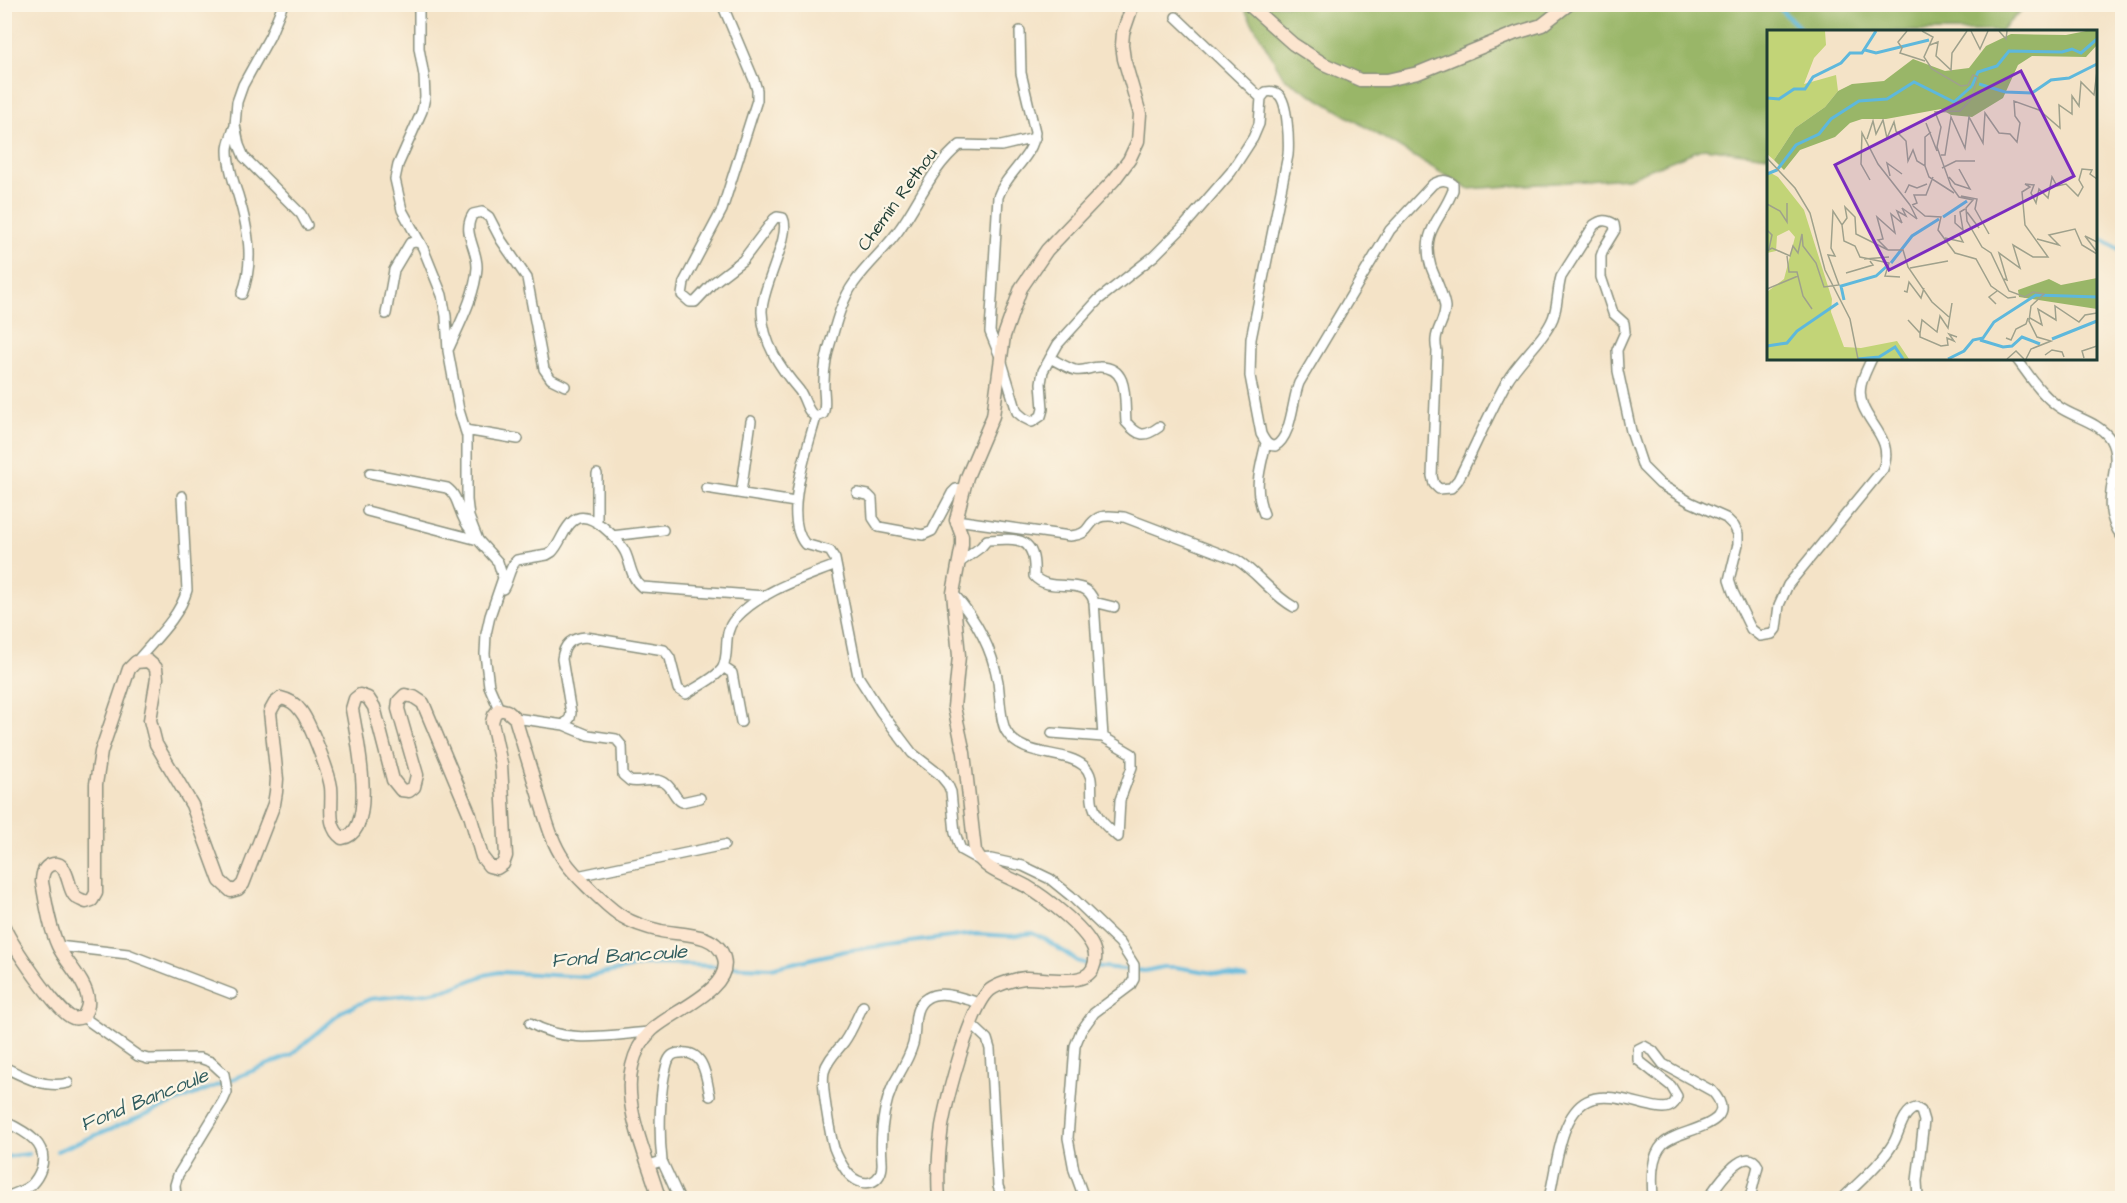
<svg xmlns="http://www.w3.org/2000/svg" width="2127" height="1203" viewBox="0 0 2127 1203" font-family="'Architects Daughter',sans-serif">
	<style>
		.forest { fill: #99b668; stroke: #5c7a4e; stroke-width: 1.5 }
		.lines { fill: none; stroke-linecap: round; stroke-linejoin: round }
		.stream { stroke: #5eb8dc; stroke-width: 4 }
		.street-casing { stroke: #8a907e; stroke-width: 12 }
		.secondary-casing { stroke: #8a907e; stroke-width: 15 }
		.street { stroke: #fff; stroke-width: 9 }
		.secondary { stroke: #fce5cf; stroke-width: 12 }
		.labels { text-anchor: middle; stroke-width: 4.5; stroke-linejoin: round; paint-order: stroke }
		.street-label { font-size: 18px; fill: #1f3d34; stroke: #fcf5e5 }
		.water-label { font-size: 20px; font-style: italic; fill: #2f5c5e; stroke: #fcf5e5 }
		.inset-river { fill: none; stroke: #5eb8dc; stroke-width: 3 }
		.inset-road { fill: none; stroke: #9fa18c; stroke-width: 1.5 }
		.view { fill: #7b2cbf; fill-opacity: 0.15; stroke: #7b2cbf; stroke-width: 3 }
		.inset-edge { fill: none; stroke: #1f3d34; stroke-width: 3 }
	</style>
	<rect width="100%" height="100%" fill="#fcf5e5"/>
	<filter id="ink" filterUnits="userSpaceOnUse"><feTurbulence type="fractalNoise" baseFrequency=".0167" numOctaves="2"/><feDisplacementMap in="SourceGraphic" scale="12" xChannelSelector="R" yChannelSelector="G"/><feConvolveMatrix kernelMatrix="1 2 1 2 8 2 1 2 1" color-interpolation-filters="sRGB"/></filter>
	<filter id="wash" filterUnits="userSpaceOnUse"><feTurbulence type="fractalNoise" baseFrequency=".008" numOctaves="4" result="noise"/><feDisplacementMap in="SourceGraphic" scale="24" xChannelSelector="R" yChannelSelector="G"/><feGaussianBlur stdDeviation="1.35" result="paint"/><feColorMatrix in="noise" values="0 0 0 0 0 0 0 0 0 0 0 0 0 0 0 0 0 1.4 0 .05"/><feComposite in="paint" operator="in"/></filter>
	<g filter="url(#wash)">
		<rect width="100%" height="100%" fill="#f4e3c7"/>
		<path class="forest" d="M1242 5H2027L2000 31 1768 32V156L1704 148 1628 178 1468 189 1284 78Z"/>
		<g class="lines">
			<path class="stream" d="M1775 4 1804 32
				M2096 235 2122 252
				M57 1151 291 1055 343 1011 370 999 427 993 449 989 485 975 499 972 586 977 644 965 661 964 771 968 845 951 918 941 975 934 1011 936 1032 933 1045 939 1077 961 1092 966 1145 971 1163 967H1175L1246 978
				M4 1157 29 1154"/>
		</g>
	</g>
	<g filter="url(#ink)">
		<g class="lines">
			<defs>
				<path id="street" d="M283 4 270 36 243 85 237 102 235 125 239 145 244 157 301 214 307 225
					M419 4V48L424 76 425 97 422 111 398 165 395 179 402 210 423 248 442 295 446 316 448 351 459 410 467 436V500L469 517 478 540 498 562 503 578 490 616 486 634 485 654 489 686 499 709
					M722 4 754 80 757 90V100L722 210 684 282 682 295 690 302H695L713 283 743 260 774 219 777 217 783 218C792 236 761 288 762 312 763 343 780 368 799 390 806 399 806 412 816 417L823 414C827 404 823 393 824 382 824 367 827 352 832 337 837 319 843 298 854 283 868 263 888 247 901 227 920 200 933 166 960 145L1001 146 1035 138
					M1176 17 1261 98
					M1020 31 1021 73 1035 132C1034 157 1006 173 998 197L990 332 1001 359 1017 412 1024 418 1032 422 1041 416 1043 409 1041 383 1043 371 1058 344 1098 300 1154 256 1185 225 1231 172 1253 138 1259 124 1261 98 1266 92C1271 91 1275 91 1279 95 1288 103 1289 143 1288 155L1251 339 1250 376 1261 434C1265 441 1267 446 1275 446 1292 437 1292 400 1299 383L1390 230 1433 184C1441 180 1445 179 1453 184V190C1442 220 1420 230 1431 267 1435 278 1444 296 1445 307 1445 324 1432 331 1437 351L1432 476 1434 484 1439 489 1451 488 1458 480C1475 447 1489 413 1507 381 1520 359 1544 340 1553 318 1558 305 1557 291 1561 277L1594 225C1601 220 1606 219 1614 224L1615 230 1604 248 1601 256V277L1613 313 1624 323 1625 332 1617 350 1618 371 1631 431 1643 467 1660 484 1690 502 1726 518 1734 526 1738 534V544L1729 580 1733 592 1751 629 1760 636 1772 634 1776 629 1779 605 1788 585 1883 469C1897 433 1854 419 1861 385 1863 376 1868 367 1872 358
					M234 128C232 135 228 143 228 150 228 165 233 181 238 195 248 228 255 261 242 294
					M386 314 394 270 410 243 415 242 419 243
					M449 348C460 323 475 296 477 268 478 249 461 232 473 214L482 212 489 217 501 240 527 278 544 369 551 379 565 386
					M1050 358C1058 362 1067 368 1075 370 1084 372 1091 367 1099 367 1130 366 1124 400 1126 422 1138 436 1144 438 1159 427
					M2016 358C2030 376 2040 394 2059 407 2075 418 2099 422 2110 439 2127 468 2094 500 2122 537
					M816 417C808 448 782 517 805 544L830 551 835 559 858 676 881 712 912 753 939 774 948 785 951 792 955 833 961 850 979 860 991 859 1023 866 1050 879 1071 896 1120 943 1134 965V979L1130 986 1094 1013 1081 1031 1075 1046 1068 1138 1074 1170 1084 1198
					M465 430 518 439
					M370 473 447 488C460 497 458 515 470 529
					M597 474V522
					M706 488 795 502
					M741 493 751 421
					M857 493 868 495 872 499 873 518 879 527 923 535 932 531 952 493 956 489 964 488
					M367 511 478 540
					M1264 514C1253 487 1260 470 1266 443
					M956 520 1070 536C1092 534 1085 525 1098 518 1106 514 1116 517 1124 517L1237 560C1258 573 1272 595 1294 607
					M612 536 663 530
					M959 563 981 547 987 540C1020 538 1036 537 1034 576 1050 595 1087 574 1094 602
					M503 589C509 579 509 567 517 560L547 555 552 552C561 543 563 529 573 521 589 507 620 540 626 554 631 566 631 578 642 587L765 596
					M953 593C976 619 992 648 998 682 1000 695 1000 721 1006 731 1022 759 1064 749 1084 766 1096 777 1089 792 1093 805 1097 819 1108 828 1118 837L1120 800 1132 767V754L1103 737 1094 602 1114 607
					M136 662C154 640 179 618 187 590L182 496
					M723 667 732 673 741 722
					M515 718 564 725 570 718 571 713 562 659C564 644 571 638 586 637L664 650 670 658 678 689 686 694C695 688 719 676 723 667 730 652 722 633 735 619 760 591 803 578 836 565
					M564 725 588 735 616 739 622 746 623 775 630 781C641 784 655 776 665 783 673 788 674 798 682 802L700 798
					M1052 733 1103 737
					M577 876 724 845
					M58 946 128 954 232 994
					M863 1006C857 1017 852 1031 844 1042 837 1051 827 1060 824 1072 821 1085 830 1134 834 1148 837 1156 842 1165 847 1172 861 1190 884 1185 882 1161 880 1134 882 1110 893 1085 900 1072 909 1059 913 1044 917 1030 911 1007 927 998 942 989 964 999 980 1003
					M83 1017 138 1056 148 1059 200 1058 211 1062 224 1074 227 1092 223 1101 178 1175 175 1185 176 1198
					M530 1023C567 1045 609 1035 650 1032
					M970 1023 987 1039 990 1049 998 1186 1002 1198
					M4 1067C24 1077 46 1089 68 1083
					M4 1121C24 1131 50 1143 41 1169 39 1175 35 1181 31 1185 24 1191 13 1194 4 1198
					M662 1161C659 1134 659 1091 667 1064 669 1057 672 1053 680 1053 705 1050 706 1077 710 1096
					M649 1165 662 1161 679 1198
					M1549 1198C1556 1172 1559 1115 1587 1101 1612 1088 1655 1113 1669 1107 1674 1105 1676 1101 1677 1096L1671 1086 1638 1060V1049L1644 1046 1653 1051 1663 1064 1712 1091C1745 1127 1678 1128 1663 1144 1650 1157 1652 1182 1653 1198
					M1708 1198C1716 1187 1745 1142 1758 1166L1750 1198
					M1843 1198C1860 1181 1882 1163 1894 1142 1900 1131 1903 1111 1916 1108L1921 1111 1924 1121 1917 1181 1918 1198"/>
				<path id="secondary" d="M1248 4 1293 44 1324 64 1360 80H1387L1418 73 1516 33 1542 25 1569 4
					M4 927C11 943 58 1014 73 1018 76 1019 80 1018 83 1017 86 1011 89 1007 88 1000 86 981 66 963 58 946 49 926 46 903 42 882 42 875 43 868 50 865 68 858 67 886 74 895 77 899 82 900 86 902L92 900 96 893V784L101 752 129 669 136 662 148 661 156 668 157 678 150 720 156 744 192 805 220 881 231 891 238 889 243 884 274 804 276 792 277 779 270 712 275 703 281 698C290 700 295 703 300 710 309 720 329 773 331 787 333 804 326 827 342 838 379 833 356 734 352 709L355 699 360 695 368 698 374 707 393 780 401 790 409 791 414 787 417 775 398 709 399 701 405 695 414 697 423 703 470 815 482 857 489 866 497 868 503 864 506 856 501 764 492 722 494 715 499 709 507 711 515 718C523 745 531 771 539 797 546 819 551 841 564 860 572 872 582 881 592 891 602 900 611 910 623 917 634 924 648 928 661 931 682 935 717 932 724 958 733 990 670 1012 651 1031 641 1041 635 1053 632 1066 622 1107 648 1159 659 1198
					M939 1198C937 1175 939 1149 942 1126 947 1098 970 1007 990 990 998 984 1015 979 1025 978 1042 977 1084 988 1093 968 1096 961 1096 954 1093 947 1083 926 1046 898 1026 886 1008 876 984 871 975 851L964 753 954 707 959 656 953 593 962 545V536L956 520 967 477 993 416 1004 336 1021 288 1047 250 1114 180 1129 160 1138 141 1140 114 1124 59 1122 45 1123 33 1133 4"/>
			</defs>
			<use href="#street" class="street-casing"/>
			<use href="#secondary" class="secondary-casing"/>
			<use href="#street" class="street"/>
			<use href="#secondary" class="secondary"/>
		</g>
	</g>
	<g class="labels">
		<g class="street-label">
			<text transform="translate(897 199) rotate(-54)" y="6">Chemin Rethou</text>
		</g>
		<g class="water-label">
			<text transform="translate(619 955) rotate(-4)" y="7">Fond Bancoule</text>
			<text transform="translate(144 1099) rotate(-22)" y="7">Fond Bancoule</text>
		</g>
	</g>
	<g transform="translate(1767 30)">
		<rect width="330" height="330" fill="#f4e3c7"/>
		<path d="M0 1H58L59 15 47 28 37 54 69 45 71 61 58 77 28 98 7 130 0 124ZM0 141 11 147 37 180 65 269 64 282 77 317 94 318 130 311 142 329H0V262L17 249 28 207 22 200 10 206 9 221 0 223Z" fill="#c2d477"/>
		<path d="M319 1H330V15L319 27 265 26 251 35 236 68 205 87 184 85 174 79 119 89H95L83 93 68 107 33 120 17 140 7 130 28 98 58 77 71 61 85 54 117 51 146 29 178 41 202 38 219 16 244 4 299 5ZM330 248V279L252 267 251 260 282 249 294 255Z" fill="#99b668"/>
		<path class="inset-river" d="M98 20 109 23 162 10M212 54 238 62 265 63 284 50 302 48 330 34M205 56 211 42 230 36 242 21 295 22 305 19 314 23 330 9M0 68 12 69 27 59H38L46 47 74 33 83 23H95L109 1M0 144 10 140 29 115 52 104 64 89 92 71 120 69 147 52 187 72 205 56M176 187 200 171M124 233 145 206 172 189M77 270 74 256 109 246 119 237M285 309 330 291M213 310 236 317 245 316 255 307 273 314M0 316 20 313 30 301 71 273M91 329 112 327 128 317 136 329M181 329 197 321 206 310 216 308 227 292 269 265 330 267"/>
		<path class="inset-road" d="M140 1 131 12 135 18 133 23 158 31M155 1 166 7 157 27 165 39 194 56 201 55 206 45 211 47 204 69 193 81 168 82 174 97 170 117 184 156 192 167 206 170 199 178 200 191 215 217 224 223 242 261 258 267 266 262 277 264 264 276 262 291 270 307 284 311 264 319 259 329M204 1 213 19 221 1M232 1 239 9 240 1M163 15 171 12 169 26 184 40 185 23 200 1M159 93 170 121M100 109 106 91 109 104 116 90 120 108 127 92 129 101 139 111 141 131 146 120 150 131 158 136V107L164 102M174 125H178L184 87 198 118 202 87 216 113 218 83 232 103 243 104 250 112 253 93 248 86 247 71 272 80 293 98 292 75 305 84V66L312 76 314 52 327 65 330 41M0 128 28 158 43 183 58 240 83 289 91 329M158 136 162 147 187 163M175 138 189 131H208M123 146 120 133 135 144M182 147 188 154 203 159 192 139M103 150 94 134 95 103 111 134 143 175M138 163 142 155 150 158 160 154M194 166 210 169 208 179 222 204M0 174 13 181 20 192V173M145 175 150 173 147 165H159L166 147M146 176 158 186 174 187 171 200 188 223 209 229 224 256 241 268 249 267M200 182 212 198M188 185V193L196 200 193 182 198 179M75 195 77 211 88 216 93 227 122 233 118 246 133 247M0 200 5 205 2 219M178 208 196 212 192 204M270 209 292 215 282 205 308 199 315 215 330 224M330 212 318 206 330 222M121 220H136L141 237 165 272 182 287M121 220 111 210 116 209 110 187 128 203 124 184 135 193 130 181 139 186 135 178 150 189 143 175M0 221 5 218 23 226 26 216 31 223 35 204 36 216 49 233 57 257 72 255 61 225 68 226 64 218 66 181 75 195 80 188 78 177 88 187 89 204 121 220M20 226 22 242H30L36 266 45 279M97 229 122 227M143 238 181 231M79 243 106 235 103 231M237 249 240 250 232 223 253 238 246 215 266 227H281L258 195 255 162 263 157 258 154 267 155 264 163 269 173 272 159 281 168 285 147 290 156 299 154 311 166 316 157 312 150 315 139 325 140 323 144 330 149M0 259 31 246M137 261 140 262 142 252 154 268 157 258M229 274 222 267 230 261M263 288 275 295 271 279 289 290 288 276 312 292 318 285 330 283M141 290 153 303 155 290 170 302 173 286 181 298 185 273M153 303V307L174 316 181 315 180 308 187 311 182 304 190 307M239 308 244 310 249 299 259 294 261 288M278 325 285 320 295 322 297 327M317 328 315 321 330 316M240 329 249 321 257 329"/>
		<path class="view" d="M254 41 307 146 122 240 68 135Z"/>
		<rect width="330" height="330" class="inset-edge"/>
	</g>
	<rect width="2127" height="1203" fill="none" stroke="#fcf5e5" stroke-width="24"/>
</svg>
